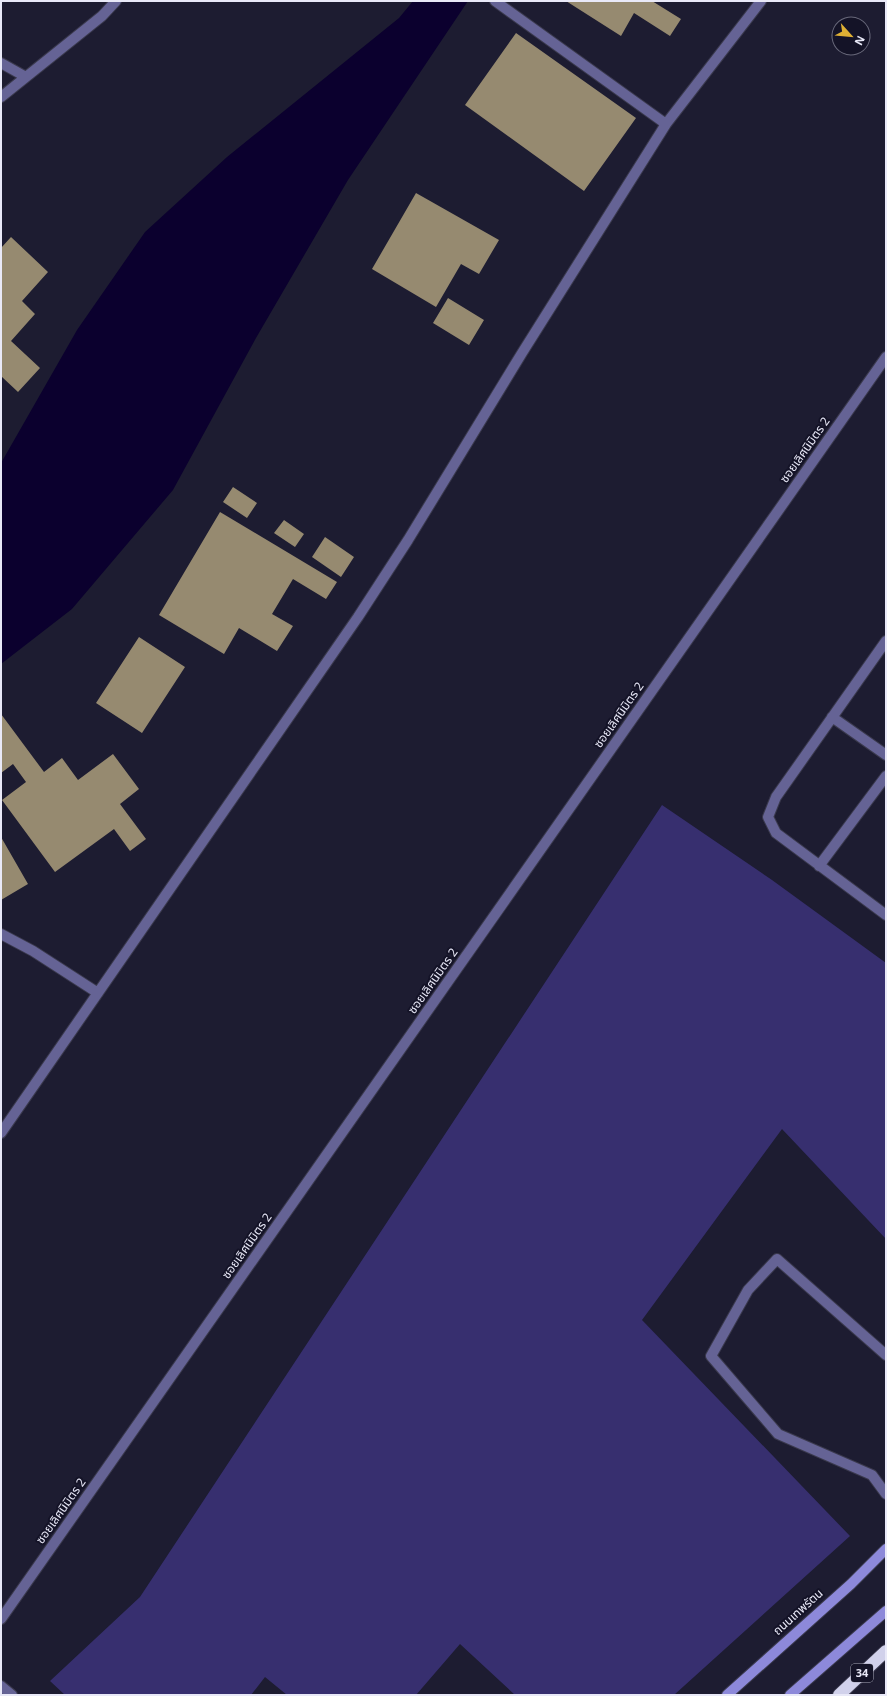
<svg xmlns="http://www.w3.org/2000/svg" width="887" height="1696" viewBox="0 0 887 1696" font-family="'Noto Sans','Noto Sans Thai',sans-serif">
	<style>
		.green { fill: #372f6f }
		.water { fill: #0b002e }
		.building { fill: #968a70 }
		.lines { fill: none; stroke-linecap: round; stroke-linejoin: round }
		.lane-casing { stroke: #3a394d; stroke-width: 12 }
		.street-casing { stroke: #3a394d; stroke-width: 12 }
		.secondary-casing { stroke: #3a394d; stroke-width: 12 }
		.highway-casing { stroke: #3a394d; stroke-width: 14 }
		.lane { stroke: #656395; stroke-width: 10 }
		.street { stroke: #656395; stroke-width: 10 }
		.secondary { stroke: #8d89da; stroke-width: 10 }
		.highway { stroke: #d1d1eb; stroke-width: 12 }
		.labels { text-anchor: middle; stroke-width: 4; stroke-linejoin: round; paint-order: stroke }
		.shield { fill: #141327; stroke: #a9a9b9; stroke-width: 1 }
		.shield-label { font-size: 11px; font-weight: bold; fill: #e9e9f8 }
		.street-label { font-size: 12px; fill: #e9e9f8; stroke: #141327 }
	</style>
	<rect width="100%" height="100%" fill="#1d1c31"/>
	<path class="green" d="M662 805 772 880 886 963V1239L782 1129 642 1320 850 1536 674 1695H515L460 1644 416 1695H287L265 1677 251 1695H65L50 1681 140 1597Z"/>
	<path class="water" d="M413 1H468L348 180 256 338 173 490 72 609 1 664V463L77 330 145 232 227 157 399 18Z"/>
	<path class="building" d="M566 1H652L681 19 670 36 634 13 621 36Z
		M516 33 636 118 584 191 465 105Z
		M416 193 499 240 479 274 461 264 436 307 372 269Z
		M11 237 48 272 22 301 35 314 11 341 40 368 18 392 1 376V248Z
		M448 298 484 320 469 345 433 323Z
		M233 487 257 503 247 518 223 502Z
		M220 512 337 582 326 599 293 579 272 614 293 626 277 651 239 628 224 654 159 615Z
		M284 520 304 534 295 547 274 533Z
		M325 537 354 557 341 577 312 557Z
		M139 637 185 667 142 733 96 703Z
		M1 714 44 772 62 758 78 780 113 754 139 789 120 804 146 839 130 851 114 829 55 872 2 800 26 782 13 764 1 773Z
		M1 837 28 884 1 900Z"/>
	<g class="lines">
		<defs>
			<path id="lane" d="M886 1355 777 1259 748 1290 711 1356 778 1434 872 1475 886 1494"/>
			<path id="street" d="M495 1 666 124
				M1 63 26 77
				M1 97 102 16 116 1
				M886 641 776 797 768 817 776 833 886 915
				M832 717 886 755
				M819 866 886 776
				M1 934 33 951 98 993
				M1 1133 358 617 408 540 522 353 666 124 761 1
				M1 1619 886 357
				M1 1686 12 1695"/>
			<path id="secondary" d="M727 1695 851 1584 886 1549
				M790 1695 886 1611"/>
			<path id="highway" d="M839 1695 886 1651"/>
		</defs>
		<use href="#lane" class="lane-casing"/>
		<use href="#street" class="street-casing"/>
		<use href="#secondary" class="secondary-casing"/>
		<use href="#highway" class="highway-casing"/>
		<use href="#lane" class="lane"/>
		<use href="#street" class="street"/>
		<use href="#secondary" class="secondary"/>
		<use href="#highway" class="highway"/>
	</g>
	<g class="labels">
		<rect class="shield" x="851" y="1664" width="22" height="18" rx="3"/>
		<g class="shield-label">
			<text x="862" y="1677">34</text>
		</g>
		<g class="street-label">
			<text transform="translate(805 450) rotate(-55)" y="4">ซอยเลิศนิมิตร 2</text>
			<text transform="translate(619 715) rotate(-55)" y="4">ซอยเลิศนิมิตร 2</text>
			<text transform="translate(433 981) rotate(-55)" y="4">ซอยเลิศนิมิตร 2</text>
			<text transform="translate(247 1246) rotate(-55)" y="4">ซอยเลิศนิมิตร 2</text>
			<text transform="translate(61 1511) rotate(-55)" y="4">ซอยเลิศนิมิตร 2</text>
			<text transform="translate(798 1612) rotate(-42)" y="4">ถนนเทพรัตน</text>
		</g>
	</g>
	<rect width="887" height="1696" fill="none" stroke="#e9e9f8" stroke-width="4"/>
	<g transform="translate(851 36) rotate(117)"><circle r="19" fill="#141327" stroke="#69697b"/>
	<path d="M0-3L7 15L0 10L-7 15Z" fill="#dfb034"/>
	<text y="-6" font-size="11" font-weight="bold" text-anchor="middle" fill="#e9e9f8">N</text>
	</g>
</svg>
